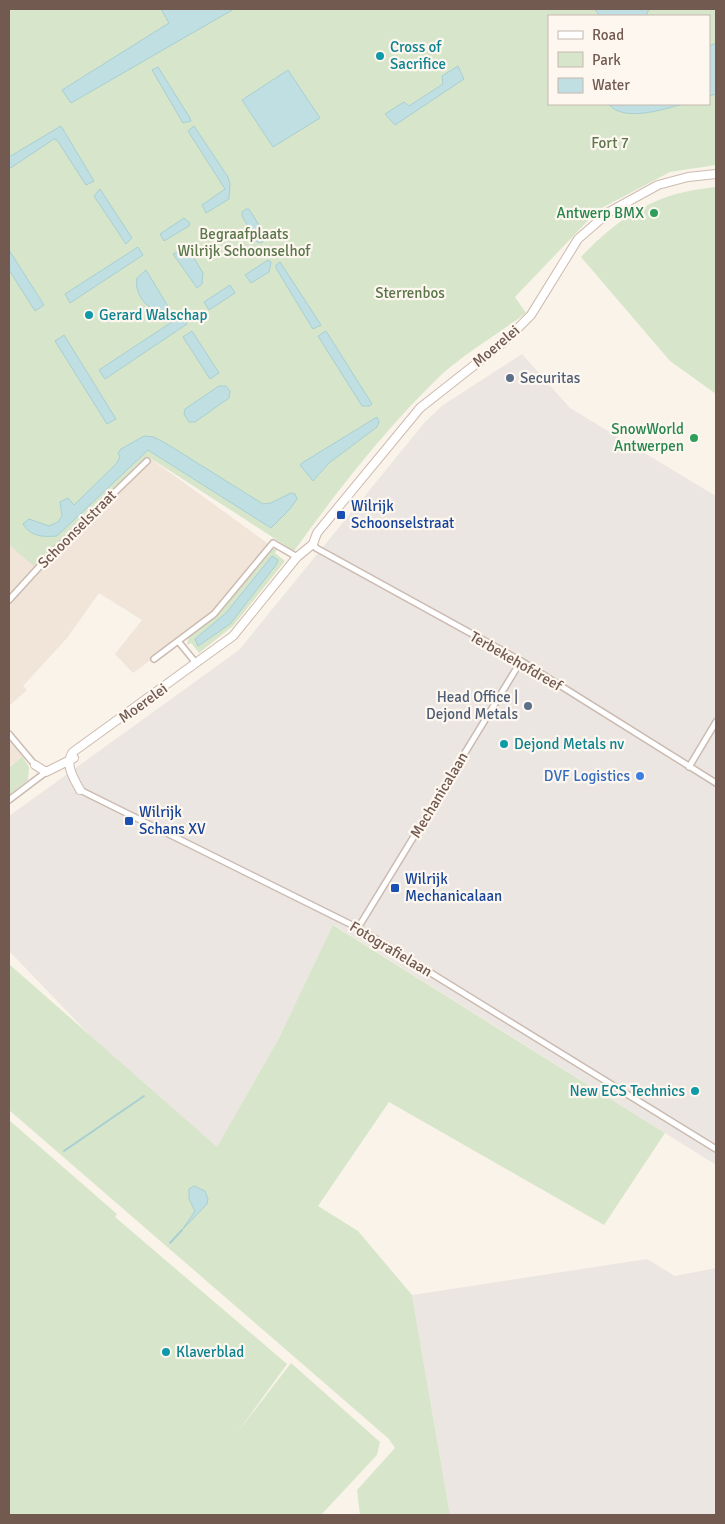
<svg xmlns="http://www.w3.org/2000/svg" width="725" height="1524" viewBox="0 0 725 1524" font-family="Signika,sans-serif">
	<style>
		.residential { fill: #f1e4d9 }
		.industrial { fill: #ece6e2 }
		.green { fill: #d7e6ca; fill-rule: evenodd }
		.water { fill: #c0dfe2; stroke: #a8cfd2 }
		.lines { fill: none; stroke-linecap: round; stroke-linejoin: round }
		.stream { stroke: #a8cfd2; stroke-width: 2 }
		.street-casing { stroke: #cbbbb1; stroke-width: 8 }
		.secondary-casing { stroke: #cdbbaf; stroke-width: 10 }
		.street { stroke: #fff; stroke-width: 5 }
		.secondary { stroke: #fff; stroke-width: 8 }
		.culture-dot { fill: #0f9aa8; stroke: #fdf7f0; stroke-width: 2 }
		.leisure-dot { fill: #2e9e5b; stroke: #fdf7f0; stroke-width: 2 }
		.service-dot { fill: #5c6f8a; stroke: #fdf7f0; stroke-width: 2 }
		.transit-dot { fill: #1a4fb4; stroke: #fdf7f0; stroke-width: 2 }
		.shop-dot { fill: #3f7fe0; stroke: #fdf7f0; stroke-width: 2 }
		.labels { text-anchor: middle; stroke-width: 4.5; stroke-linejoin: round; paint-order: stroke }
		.culture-label { font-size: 15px; fill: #0d838f; stroke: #fdf7f0; text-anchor: start }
		.park-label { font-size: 15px; fill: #5a764a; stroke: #fdf7f0 }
		.leisure-label { font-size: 15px; fill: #27864d; stroke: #fdf7f0; text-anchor: end }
		.street-label { font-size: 15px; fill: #725a50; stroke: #fdf7f0 }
		.service-label { font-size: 15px; fill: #4e5e75; stroke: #fdf7f0; text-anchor: start }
		.transit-label { font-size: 15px; fill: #164399; stroke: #fdf7f0; text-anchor: start }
		.shop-label { font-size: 15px; fill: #366cbe; stroke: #fdf7f0; text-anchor: end }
	</style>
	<rect width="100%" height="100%" fill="#faf3ea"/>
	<path class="residential" d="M147 456 270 545 210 616 133 673 115 654 142 620 99 593 67 638 23 686 27 690 9 706V545L35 566Z
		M9 736 23 754 9 768Z"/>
	<path class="industrial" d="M522 354 570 408 716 496V1165L334 925 279 1038 217 1148 106 1052 9 951V816L239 650 425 422 443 405Z
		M647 1259 675 1276 716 1268V1515H450L412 1295Z"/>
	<path class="green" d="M9 9H716V165L670 172 598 210 515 297 526 313C498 334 465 353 440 376 386 428 338 490 294 551L147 456 34 566 9 545ZM549 16H709V104H549Z
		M716 187V394L670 361 581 257C621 215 658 192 716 187Z
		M271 549H277L275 553 285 561 233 626 199 653 191 643 187 645 189 636 219 614Z
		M22 756 29 767 28 780 9 795V768Z
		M333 925 665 1133 604 1225 389 1102 318 1206 358 1231 412 1295 450 1515H360L357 1490 395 1448 389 1439 9 1110V964L217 1147 279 1038Z
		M9 1120 117 1214 115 1217 287 1364 237 1433 291 1363 380 1442 377 1455 321 1515H9Z"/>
	<path class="water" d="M161 9H234L71 103 62 90 169 23Z
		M594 9H649L646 16H599V14Z
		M716 43V94L709 96V46Z
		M458 66 464 79 395 125 385 114 404 102 409 106 443 84 442 76Z
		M158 67 190 118 191 121 183 123 152 70Z
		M288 70 320 118 273 147 242 100Z
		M608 104H684C663 109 625 123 608 104Z
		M61 126 94 181 86 185 57 140 54 139 9 169V157Z
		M194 126 228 177 230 184 229 199 206 213 202 205 225 189 188 131Z
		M100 189 132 238 126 244 94 196Z
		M246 209H249L267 238 261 243 257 242 242 216V212Z
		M184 218 190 223 189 226 164 241 160 234Z
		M138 247 143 255 70 303 65 294Z
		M9 250 44 305 35 311 9 270Z
		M182 250C193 252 197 264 203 273L202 284 197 288 173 254Z
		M268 260 271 262 269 272 251 283 245 275Z
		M280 262 321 325 313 329 311 326 276 268V265Z
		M146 270 169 308C152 318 133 295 137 278Z
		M230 285 235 293 209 310 204 302Z
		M181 316 187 324 105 379 99 370Z
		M192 331 219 373 210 379 183 337Z
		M326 331 372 404 370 406H362L318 336Z
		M64 335 116 419 107 424 55 341Z
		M219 386H226L230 391 229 398 195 422H189L184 414 185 409Z
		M377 417 379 422 377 427 329 463 313 481 300 465 302 463Z
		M144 436 154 437 167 444 263 504 271 503 291 493 295 494 297 499 290 509 271 528 148 450 57 536C43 537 31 537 23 524L29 519 49 526 58 522 62 516 60 502 68 498 74 505 116 464 120 457 118 453 121 449Z
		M272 556 278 560 276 565 230 624 198 646 195 639 226 613Z
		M194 1186 205 1191 208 1199 207 1204 182 1230 195 1211 189 1199V1189Z"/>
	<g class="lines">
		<path class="stream" d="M64 1151 144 1096
			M170 1243 182 1230"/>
		<defs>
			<path id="street" d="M313 544 316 548 521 661 716 783
				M9 600 50 555 147 461
				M178 641 196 663
				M154 659 214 614 273 543 297 557
				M9 734 35 765
				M689 767 716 722
				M80 790 358 928 716 1149
				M9 800 46 772
				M358 928 521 661"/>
			<path id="secondary" d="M35 765 46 772 74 758
				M80 790C74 779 64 764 73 752L233 636 297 557 313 544 317 533 420 408 505 341 531 315 578 239 609 212 658 185 688 177 716 174"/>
		</defs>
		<use href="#street" class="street-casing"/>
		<use href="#secondary" class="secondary-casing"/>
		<use href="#street" class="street"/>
		<use href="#secondary" class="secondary"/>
	</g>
	<g class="culture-dot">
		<circle cx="380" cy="56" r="5"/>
		<circle cx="89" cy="315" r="5"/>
		<circle cx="504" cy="744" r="5"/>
		<circle cx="695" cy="1091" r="5"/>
		<circle cx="166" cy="1352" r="5"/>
	</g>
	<g class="leisure-dot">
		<circle cx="654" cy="213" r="5"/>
		<circle cx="694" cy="438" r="5"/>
	</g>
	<g class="service-dot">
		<circle cx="510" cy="378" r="5"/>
		<circle cx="528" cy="706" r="5"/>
	</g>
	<g class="transit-dot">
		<rect x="336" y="510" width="10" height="10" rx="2.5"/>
		<rect x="124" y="816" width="10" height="10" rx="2.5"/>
		<rect x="390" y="883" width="10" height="10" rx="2.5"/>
	</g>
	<circle class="shop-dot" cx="640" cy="776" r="5"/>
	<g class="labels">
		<g class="culture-label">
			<text x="390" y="52">Cross of<tspan x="390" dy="17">Sacrifice</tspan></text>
			<text x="99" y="320">Gerard Walschap</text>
			<text x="514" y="749">Dejond Metals nv</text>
			<text x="685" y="1096" text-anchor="end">New ECS Technics</text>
			<text x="176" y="1357">Klaverblad</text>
		</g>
		<g class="park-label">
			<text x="610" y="148">Fort 7</text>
			<text x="244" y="239">Begraafplaats<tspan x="244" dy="17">Wilrijk Schoonselhof</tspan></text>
			<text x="410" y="298">Sterrenbos</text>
		</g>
		<g class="leisure-label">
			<text x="644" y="218">Antwerp BMX</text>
			<text x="684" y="434">SnowWorld<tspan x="684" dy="17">Antwerpen</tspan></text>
		</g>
		<g class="street-label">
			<text transform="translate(496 346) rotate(-40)" y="5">Moerelei</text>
			<text transform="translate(77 529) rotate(-45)" y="5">Schoonselstraat</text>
			<text transform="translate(516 661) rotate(30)" y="5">Terbekehofdreef</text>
			<text transform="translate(143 703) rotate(-36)" y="5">Moerelei</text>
			<text transform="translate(439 795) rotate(-59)" y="5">Mechanicalaan</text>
			<text transform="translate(391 949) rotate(31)" y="5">Fotografielaan</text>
		</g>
		<g class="service-label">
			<text x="520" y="383">Securitas</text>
			<text x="518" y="702" text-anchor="end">Head Office |<tspan x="518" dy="17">Dejond Metals</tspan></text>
		</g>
		<g class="transit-label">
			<text x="351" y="511">Wilrijk<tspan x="351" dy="17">Schoonselstraat</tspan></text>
			<text x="139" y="817">Wilrijk<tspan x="139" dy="17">Schans XV</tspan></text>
			<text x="405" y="884">Wilrijk<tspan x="405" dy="17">Mechanicalaan</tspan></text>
		</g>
		<g class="shop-label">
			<text x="630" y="781">DVF Logistics</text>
		</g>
	</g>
	<rect width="725" height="1524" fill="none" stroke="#725a50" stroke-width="20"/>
	<rect x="548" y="15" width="162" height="90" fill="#fdf7f0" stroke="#c5b8b0"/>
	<rect x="558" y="31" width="25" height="8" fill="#ffffff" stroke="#c5b8b0"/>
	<text x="592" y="40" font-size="15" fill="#725a50">Road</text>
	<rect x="558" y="52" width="25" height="15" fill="#d7e6ca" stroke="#c5b8b0"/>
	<text x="592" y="65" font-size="15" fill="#725a50">Park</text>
	<rect x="558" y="78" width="25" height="15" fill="#c0dfe2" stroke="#c5b8b0"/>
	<text x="592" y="90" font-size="15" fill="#725a50">Water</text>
</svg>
